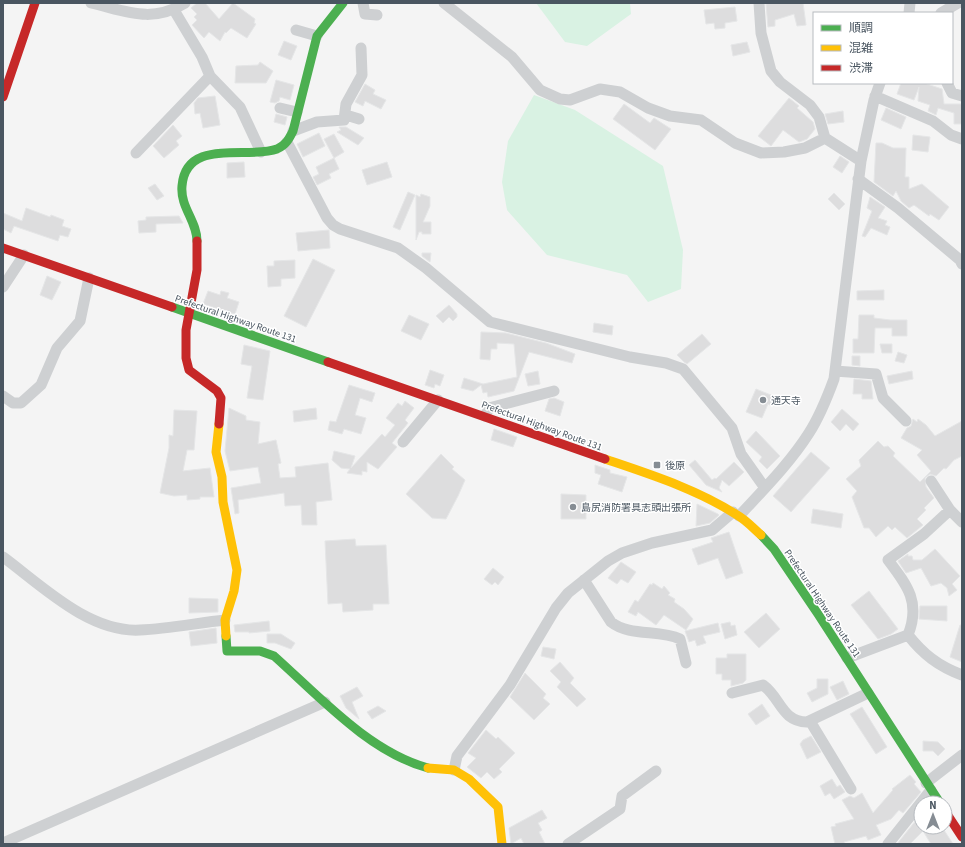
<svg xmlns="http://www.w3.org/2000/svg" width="965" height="847" viewBox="0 0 965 847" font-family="'Source Sans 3','Noto Sans JP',sans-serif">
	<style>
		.green { fill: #d9f2e3 }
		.building { fill: #ddddde; stroke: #e5e6e7 }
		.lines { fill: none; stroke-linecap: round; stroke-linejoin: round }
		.street { stroke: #ced0d2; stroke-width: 11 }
		.fast { stroke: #4caf50; stroke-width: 9 }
		.slow { stroke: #ffc107; stroke-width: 9 }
		.jam { stroke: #c62828; stroke-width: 9 }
		.poi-dot { fill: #868d94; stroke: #fff; stroke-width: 1.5 }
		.labels { text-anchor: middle; stroke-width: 3; stroke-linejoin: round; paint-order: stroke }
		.street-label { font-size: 10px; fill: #4a5661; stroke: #fff }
		.poi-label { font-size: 10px; fill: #4a5661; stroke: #fff; text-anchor: start }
	</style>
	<rect width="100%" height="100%" fill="#f4f4f4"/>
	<path class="green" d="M536 3H630L631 14 587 46 565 42Z
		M534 95 575 110 663 166 683 250 681 289 648 302 627 275 547 255 507 210 502 182 508 141Z"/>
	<path class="building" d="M197 3H205L219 19 233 3 255 19 254 23 256 24 247 38 231 28 226 33 225 32 220 41 209 32 204 38 192 25 197 20 194 17 197 14 191 8Z
		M770 3H803L806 25 797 26 794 14 775 20V26L768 27 766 4Z
		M735 7 737 21 725 23V28L715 29 714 23 706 24 704 10Z
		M284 41 297 46 291 60 278 55Z
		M747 42 750 52 733 56 731 45Z
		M260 62 273 71 266 83H235L236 66 258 65Z
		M276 80 294 85 290 100 280 97 279 101 275 103 270 102Z
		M901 83H924L942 89 944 104H962V124H954V113L938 108 936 115 928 111 930 105 918 101 919 87 914 100 897 94Z
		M365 84 375 90 373 94 386 100 381 109 365 101 363 106 355 102Z
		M215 96 220 125 203 128 200 113 195 114 194 103 198 98Z
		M789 98 799 106 797 108 813 122 815 129 807 139 799 142 783 130 771 146 758 136Z
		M624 104 650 123 654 118 671 129 655 150 613 119Z
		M886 108 906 117 901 129 881 120Z
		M843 111 844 122 828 124 825 114Z
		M276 114 287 117 285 125 274 122Z
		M173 125 182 136 176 141 179 145 164 158 153 146Z
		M339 127H346L364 138 358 145 337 132 341 130Z
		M319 133 325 146 303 157 297 144Z
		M334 134 344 152 334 158 324 139Z
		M913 135 930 137 928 152 912 150Z
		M876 143H882L893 148H906L905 177H909V189L922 184 949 207 939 220 930 214 929 216 914 205 909 208 901 201 896 191 893 196 874 182Z
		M840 156 849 162 842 173 833 167Z
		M334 158 339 169 329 174 331 178 317 185 313 177 319 174 316 167Z
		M244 162 245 177 227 178V163Z
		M387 162 392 177 367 185 362 170Z
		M155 184 164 196 157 200 148 188Z
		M408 192 415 195 400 230 393 227Z
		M834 193 845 204 839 210 828 199Z
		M421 194 430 197V206L423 222H431V234H422V232H419L416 240V195L420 197Z
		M870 197 885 207 878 218 887 221 885 225 890 227 887 235 871 228 865 237 862 236 872 211 867 208Z
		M26 208 50 217 51 215 64 220 62 226 71 229 68 237 60 235 58 241 14 226 11 233 3 229V213L22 221Z
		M179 216 183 223 156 224V232L139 233 138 221 146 220V217Z
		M329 230 330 248 298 251 296 233Z
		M422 253H431L430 262 422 256Z
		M313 259 335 270 306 327 284 316Z
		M295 260V278L281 279V286L268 287 267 266H274V261Z
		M47 276 61 282 52 300 40 295Z
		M884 290V300H857V291Z
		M208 291 220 295 221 291 229 293 227 298 239 302 235 314 203 304Z
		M449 305 457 314V317L453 321 449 317 443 323 436 316Z
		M409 315 429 324 421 340 401 331Z
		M859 315H874V318L890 320H907V336H892V328H875L874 353H853V339H858Z
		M594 323 613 326 612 335 593 332Z
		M481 332 506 333 546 343 575 354 572 363 529 352 514 391 488 397 487 392 483 393 481 385 473 391 461 388 464 378 483 384 517 377 514 344 497 343V349H491L490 360 480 359Z
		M702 334 711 344 687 364 684 362 677 355Z
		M880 344H892V353H882Z
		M244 345 270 351 263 400 247 398 252 366 241 364Z
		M898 352 907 355 904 363 895 361Z
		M852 356H860V366L852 365Z
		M430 370 444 375 440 386 435 384 434 388 425 385Z
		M538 371 540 384 528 386 525 374Z
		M912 371 913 379 889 384 887 376Z
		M854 379 871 381 873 399H862V394H853Z
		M349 385 375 393 372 402 360 398 355 415 366 418 361 434 344 429 342 434 328 430 330 421 336 422Z
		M756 389 776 397 772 406 768 404 762 418 746 412Z
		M554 398 564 402 560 416 545 411 549 399Z
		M405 401 414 408 405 420 408 423 392 443 397 447 378 469 367 462V472L362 471V475L347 473 350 469 341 468 332 460 334 451 355 456 351 468 382 434 385 437 395 425 386 418 398 403 402 406Z
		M229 408 246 416V420L260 422 258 444 276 440 281 463 278 464 280 478 296 477 295 467 328 463 332 500 316 502 317 525H302L301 505 285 506 284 493 238 500 239 513 235 514 231 488 261 483 258 467 230 471 225 451Z
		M316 408 317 419 294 422 293 411Z
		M842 409 859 424 853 431 846 424 840 431 831 422Z
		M174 410 197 411 194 450H187L183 471 210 468 214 497H200V499L187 500V495L174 496 160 493 169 448V435L173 436Z
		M913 419 917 422 918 419 926 425 935 436 962 421V456L954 460 946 469 944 468 936 476 930 474 925 478 926 487 934 498 924 508 926 510 917 519 923 525 907 538 895 527 892 530 888 526 876 537 869 528H864L852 497 857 491 846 479 861 466 859 460 878 441 884 447 888 446 895 453 893 456 920 482 931 471 917 455 922 450 901 438 907 428 911 426Z
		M494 429 517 437 513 447 491 440Z
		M756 431 780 456 767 469 759 461 762 457 746 442Z
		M811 452 830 468 791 512 773 496Z
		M441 454 454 467 452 469 465 480 458 496 446 519 432 518 406 494Z
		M695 460 712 480 715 478 716 479 734 462 744 472 729 486 722 480 719 488 722 492 706 485 689 465Z
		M595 465 610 470V473L627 477 622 492 598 484 601 475 595 473Z
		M561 494 586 495V519H561Z
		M697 504 718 514 719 515 710 523 696 526Z
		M813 509 843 514 841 528 811 523Z
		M729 532 743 573 726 579 718 558 698 565 692 549 713 542 711 538Z
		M355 539 356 546 386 545 389 604H373V610L343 612 342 603 328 604 325 541Z
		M935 549 960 576 952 584 957 590 949 596 947 588 941 583 931 586 921 568 906 573 898 561 908 554V556H912L913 560H922Z
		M621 562 636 572 628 583 621 579 617 584 608 578Z
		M493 568 504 577 498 585 495 582 492 585 484 579Z
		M653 583 662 589 664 586 670 593 668 595 675 599 674 602 684 609 693 619 686 630 664 615 656 625 638 612 636 616 628 612 635 600 638 602 650 584 652 585Z
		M869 591 898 629 891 634 878 639 851 605Z
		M189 598 218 599V612L189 613Z
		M920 606H947V621L919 619Z
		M766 613 780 629 759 648 744 632Z
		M269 621 270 631 249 633V632H235L234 625Z
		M730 622 731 626 735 625 737 635 725 639 721 624Z
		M718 623 720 632 703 636 706 643 697 646 695 640 689 642 685 631Z
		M960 625H962V662L950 657Z
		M216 628 217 643 191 646 189 632Z
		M267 634H281L295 643 291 649 275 643H267Z
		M543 647 556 649 554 659 541 656Z
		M727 654H746V680L743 683 731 686V680H722V674H716V658H727Z
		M560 662 574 678 570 683 586 699 577 707 557 687 561 682 550 671Z
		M525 673 546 694 543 698 550 704 534 720 510 697Z
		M817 679H828V694L812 702 807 693 817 688Z
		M843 681 849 694 837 700 830 687Z
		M357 687 363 696 352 702 359 719 346 708 340 696Z
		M762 704 770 716 756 725 748 714Z
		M378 706 386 711 372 719 367 712Z
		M862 707 887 747 876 754 850 714Z
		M486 730 496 739 498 737 515 753 499 769 502 772 494 779 487 772 481 778 467 767 476 758 468 753Z
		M811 736 821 752 807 759 800 744 803 740Z
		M923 741 938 742 945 749 938 756 933 751H923Z
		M910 775 916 782 914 784 921 792 903 813 899 810 891 819 876 825 881 835 868 840 866 836 844 842 845 844H835L831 827 836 826 835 824 854 819 842 800 850 796 854 798 862 793 873 813 893 790 892 789Z
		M832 779 837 787 840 785 845 792 834 799 830 793 825 796 820 786Z
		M542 810 547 818 538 823 542 830 539 832 545 844H524L521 838 511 844 509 828Z
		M921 814V827H942L953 844H931L923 831 910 844H897Z"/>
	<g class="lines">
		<path class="street" d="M91 3C126 11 151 24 185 3
			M363 3 365 14 377 15
			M444 3 512 57 540 90 560 99 570 100 600 89 620 92 648 108 670 116 701 120 735 143 761 153 784 152 805 148 825 138
			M759 3 761 33 771 71 780 82 810 105 819 117 825 138 861 161
			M174 10 202 57 210 76 240 107 261 152
			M909 13 910 3
			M941 13 958 3
			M296 30 317 36
			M947 83 952 93 962 96
			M875 96 933 121 951 135 962 139
			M280 108 297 112
			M346 115 359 119
			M293 131 317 122 344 120 346 104 362 75 361 48
			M287 142 327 218 333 225 340 229 398 248 426 268 490 322 630 357 666 363 683 369 732 428 741 454 765 488
			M136 153 210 76
			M858 179 898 208 960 260 962 264
			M3 287 24 255
			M835 371 876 374 883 398 906 421
			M3 396 13 403H21L41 385 57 348 80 321 89 278
			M485 416 489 408 554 391
			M403 442 438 400
			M931 481 950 510 962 522
			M739 516C763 490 790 463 809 433 820 416 827 398 834 379L861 161 874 100 880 83
			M3 557C41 585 89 633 140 630 168 629 197 623 225 620
			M584 580 611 622C630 637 659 629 680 639L686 663
			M908 635C923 654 938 666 962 675
			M847 658 908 635C921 602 907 585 888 560L924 534 950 510
			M732 693 763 685C781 698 781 721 807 722L868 693
			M810 721 851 789
			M454 770 457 756 510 685 556 608 568 593 608 561 622 553 652 543 712 530 733 512
			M926 783 962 755
			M3 843 325 702
			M568 844 620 809 622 796 656 771
			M888 844 931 790"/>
		<path class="fast" d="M197 241C197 221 180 207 182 186 186 137 248 160 277 149 286 145 289 139 293 131L317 36 343 3
			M172 307 328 362
			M761 535 774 549 818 614 940 803
			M226 636 227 651H260L274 656C319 696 369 752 428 768"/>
		<path class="slow" d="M219 424 216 452 222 477 223 502 237 570 234 591 225 620 226 636
			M605 459C649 474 697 489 737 515 746 520 753 528 761 535
			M428 768 454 770 469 779 498 807 502 844"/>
		<path class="jam" d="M3 97 35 3
			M197 241V270L186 330V358L189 370 217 391 221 398 219 424
			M3 248 172 307
			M328 362 605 459
			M945 811 962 837"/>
	</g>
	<g class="poi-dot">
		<circle cx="763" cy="400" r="4"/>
		<rect x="653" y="461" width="8" height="8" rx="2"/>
		<circle cx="573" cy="507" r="4"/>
	</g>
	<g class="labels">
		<g class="street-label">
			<text transform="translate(236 318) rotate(19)" y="4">Prefectural Highway Route 131</text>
			<text transform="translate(542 425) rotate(20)" y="4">Prefectural Highway Route 131</text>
			<text transform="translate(823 603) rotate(56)" y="4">Prefectural Highway Route 131</text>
		</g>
		<g class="poi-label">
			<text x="771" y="404">通天寺</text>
			<text x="665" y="469">後原</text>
			<text x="581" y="511">島尻消防署具志頭出張所</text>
		</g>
	</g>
	<rect width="965" height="847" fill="none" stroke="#4a5661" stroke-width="8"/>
	<rect x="813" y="12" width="140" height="72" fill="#ffffff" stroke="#b7bbc0"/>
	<rect x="821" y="25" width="20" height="6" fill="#4caf50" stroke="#b7bbc0"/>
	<text x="849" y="32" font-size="12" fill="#4a5661">順調</text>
	<rect x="821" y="45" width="20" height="6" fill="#ffc107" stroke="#b7bbc0"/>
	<text x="849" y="52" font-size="12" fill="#4a5661">混雑</text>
	<rect x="821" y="65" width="20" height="6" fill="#c62828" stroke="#b7bbc0"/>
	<text x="849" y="72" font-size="12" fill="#4a5661">渋滞</text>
	<g transform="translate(933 815)"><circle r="19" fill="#ffffff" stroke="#b7bbc0"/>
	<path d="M0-3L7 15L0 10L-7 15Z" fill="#868d94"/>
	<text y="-6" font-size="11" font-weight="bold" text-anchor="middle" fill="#4a5661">N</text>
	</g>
</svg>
